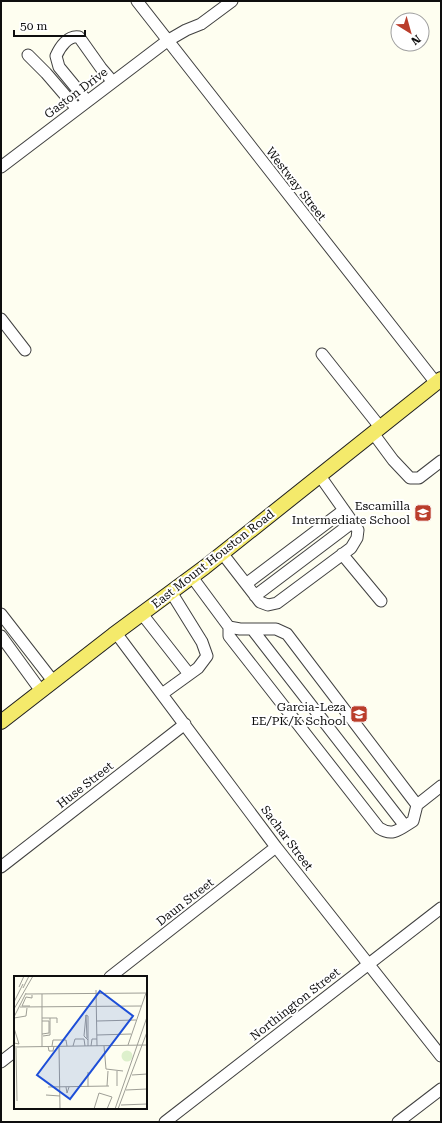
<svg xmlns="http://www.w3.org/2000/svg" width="442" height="1123" viewBox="0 0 442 1123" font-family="'Roboto Serif',serif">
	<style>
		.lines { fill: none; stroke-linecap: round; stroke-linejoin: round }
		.minor-casing { stroke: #414141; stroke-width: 13 }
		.major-casing { stroke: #1f1f1f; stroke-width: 16 }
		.minor { stroke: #fff; stroke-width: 11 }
		.major { stroke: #f4ea6b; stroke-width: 14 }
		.labels { text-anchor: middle; stroke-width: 4; stroke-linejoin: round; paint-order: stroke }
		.street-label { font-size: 12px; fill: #0e0e0e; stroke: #fff }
		.poi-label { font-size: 12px; fill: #0e0e0e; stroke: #fff; text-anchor: end }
		.inset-road { fill: none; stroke: #9e9e96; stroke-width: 1 }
		.view { fill: #1d4ed8; fill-opacity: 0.15; stroke: #1d4ed8; stroke-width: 2 }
		.inset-edge { fill: none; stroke: #0e0e0e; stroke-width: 2 }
	</style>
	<rect width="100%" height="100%" fill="#fefef0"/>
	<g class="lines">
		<defs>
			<path id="minor" d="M137 1 436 383
				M28 55 46 73 77 109
				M87 101 59 67 56 56C60 47 68 35 79 37L101 68 113 82
				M1 167 167 41 186 30 201 24 232 1
				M1 319 25 350
				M322 354 380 427
				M373 433 393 460 410 478H419L441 461
				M222 553 260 602 268 605 277 603 351 548 357 538 358 530 320 476
				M342 554 381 601
				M192 577 229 627V636L379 828C393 837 400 829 413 821L417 805 287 634 276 629H240L229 627
				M246 584 344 510
				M255 596 353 522
				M1 614 53 681
				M142 614 189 674
				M252 629 405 826
				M116 633 276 847 441 1056
				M1 636 41 691
				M162 694 198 668 207 656 202 642 171 592
				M417 805 441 786
				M1 867 185 724
				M110 977 276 847
				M1 1062 15 1051
				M165 1122 441 908
				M398 1122 441 1089"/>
			<path id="major" d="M1 722 113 635 205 567 441 379"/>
		</defs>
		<use href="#minor" class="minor-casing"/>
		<use href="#major" class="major-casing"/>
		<use href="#minor" class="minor"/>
		<use href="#major" class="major"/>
	</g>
	<defs>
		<symbol id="school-square" viewBox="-11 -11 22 22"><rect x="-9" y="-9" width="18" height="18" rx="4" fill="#ba3d2b" stroke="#fff"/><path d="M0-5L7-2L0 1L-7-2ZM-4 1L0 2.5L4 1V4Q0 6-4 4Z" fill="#fff"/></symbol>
	</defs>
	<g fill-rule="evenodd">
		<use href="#school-square" x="413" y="503" width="20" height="20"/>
		<use href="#school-square" x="349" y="704" width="20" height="20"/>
	</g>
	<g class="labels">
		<g class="street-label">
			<text transform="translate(76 93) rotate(-37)" y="4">Gaston Drive</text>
			<text transform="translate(296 184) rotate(52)" y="4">Westway Street</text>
			<text transform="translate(213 559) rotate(-38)" y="4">East Mount Houston Road</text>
			<text transform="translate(85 785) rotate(-38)" y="4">Huse Street</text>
			<text transform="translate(287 838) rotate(53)" y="4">Sachar Street</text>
			<text transform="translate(185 902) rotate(-38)" y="4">Daun Street</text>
			<text transform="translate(295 1004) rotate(-38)" y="4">Northington Street</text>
		</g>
		<g class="poi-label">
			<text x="410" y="510">Escamilla<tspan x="410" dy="14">Intermediate School</tspan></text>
			<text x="346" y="711">Garcia-Leza<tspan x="346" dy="14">EE/PK/K School</tspan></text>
		</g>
	</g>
	<g transform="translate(14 976)">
		<rect width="133" height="133" fill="#fefef0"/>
		<path d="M107.5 80a5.5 5.5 0 1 1 11 0a5.5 5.5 0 1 1-11 0Z" fill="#ddf0cc"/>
		<path class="inset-road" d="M5 11 10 0M9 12 15 0M82 14 83 70M12 18 133 17M28 18V71M0 26 9 8M16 30H8L12 21 18 22V19M6 31 127 30M0 33 19 0M72 39 73 62M0 41 12 17M0 42 12 40 13 32M28 42H43V47M28 45H35V57L28 58M83 45 122 44M0 52 5 68 0 67M83 59 117 58M29 60 36 59V42M114 69 132 17M34 70 35 75H39L40 70M38 70 39 64H52L53 70M45 70 46 133M59 70 61 63H70L71 70M74 70V40L72 39 70 60 74 64M77 70 78 63H83M90 70 92 93 109 95M0 71 133 69M2 72 3 125M74 96V111M118 99 133 98M93 110 94 95M103 110V95M34 111 95 110M52 111 53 117 55 111M112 114 133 113M32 119 46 120M107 129 133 128M80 133 85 117 98 121 93 133M101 133 133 41M104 133 133 56"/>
		<path class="view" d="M86 15 119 40 56 123 23 99Z"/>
		<rect width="133" height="133" class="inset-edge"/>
	</g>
	<rect width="442" height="1123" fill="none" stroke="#0e0e0e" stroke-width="4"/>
	<g transform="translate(410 32) rotate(143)"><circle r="19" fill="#ffffff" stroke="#9f9f9f"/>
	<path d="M0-3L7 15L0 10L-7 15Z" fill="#ba3d2b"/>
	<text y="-6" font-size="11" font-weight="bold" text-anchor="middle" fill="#0e0e0e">N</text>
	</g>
	<path d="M14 30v6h71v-6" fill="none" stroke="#0e0e0e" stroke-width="2"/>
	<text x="20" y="30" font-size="12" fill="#0e0e0e" stroke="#ffffff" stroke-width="3" paint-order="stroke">50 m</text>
</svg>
